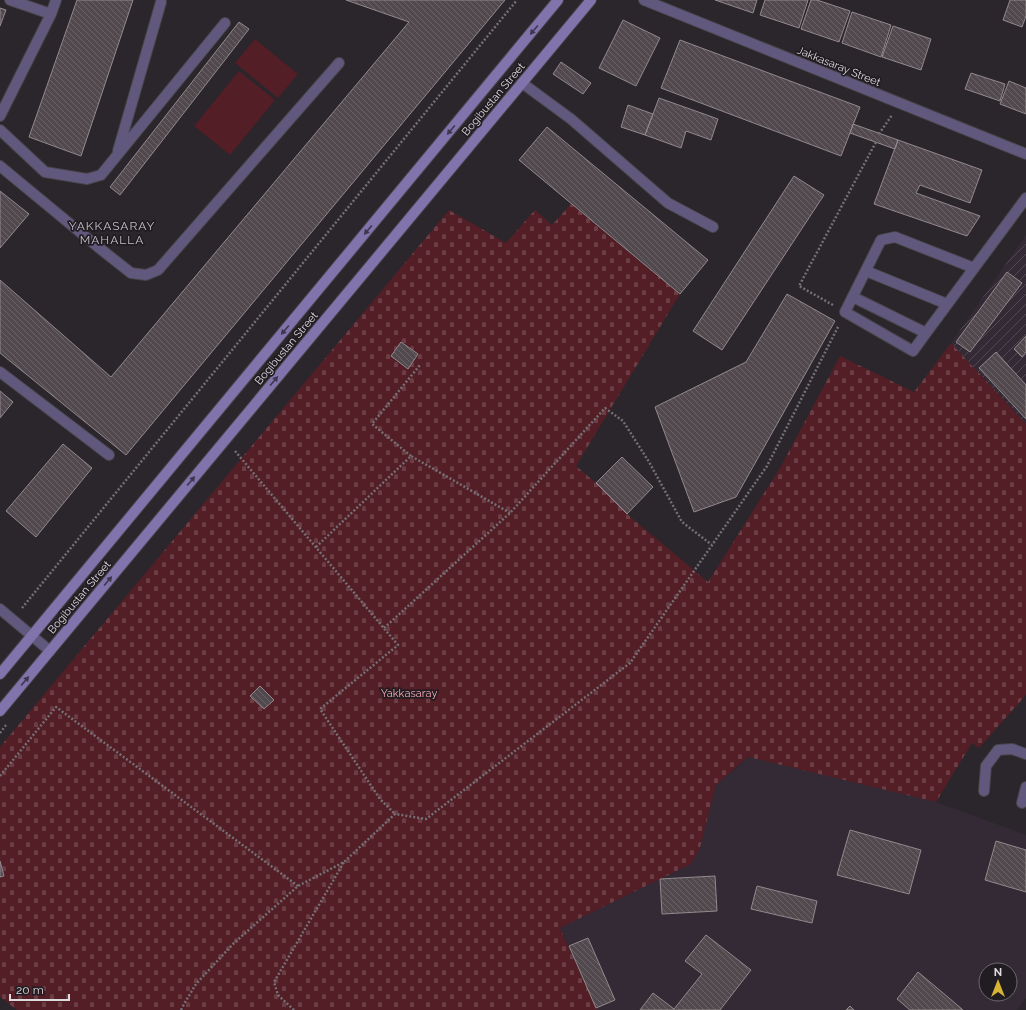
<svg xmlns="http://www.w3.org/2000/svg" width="1026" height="1010" viewBox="0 0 1026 1010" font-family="Raleway,sans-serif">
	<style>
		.built { fill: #332a35; fill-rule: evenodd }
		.industrial { fill: url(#industrial-furrows) }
		.cemetery { fill: url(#cemetery-stones) }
		.park { fill: #531e26 }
		.building { fill: url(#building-back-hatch); stroke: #92898d }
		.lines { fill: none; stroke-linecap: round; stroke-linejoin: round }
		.lane-casing { stroke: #474348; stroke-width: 12 }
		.street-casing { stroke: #474348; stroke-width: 12 }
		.secondary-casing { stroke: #474348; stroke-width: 12 }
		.path { stroke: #747075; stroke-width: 2.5; stroke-dasharray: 2 2; stroke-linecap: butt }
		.lane { stroke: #61597d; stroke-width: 10 }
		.street { stroke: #61597d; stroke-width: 10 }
		.secondary { stroke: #8174ad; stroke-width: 10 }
		.oneway { fill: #3e364c }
		.labels { text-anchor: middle; stroke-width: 3.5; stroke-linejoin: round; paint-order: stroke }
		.street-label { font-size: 11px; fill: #dfdce0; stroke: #211c22 }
		.park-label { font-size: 11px; fill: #f8a9b0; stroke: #211c22 }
		.neighbourhood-label { font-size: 12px; letter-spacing: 1px; fill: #c3bdc5; stroke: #211c22 }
	</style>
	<defs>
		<pattern id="industrial-furrows" width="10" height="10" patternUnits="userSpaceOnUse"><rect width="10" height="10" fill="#332a35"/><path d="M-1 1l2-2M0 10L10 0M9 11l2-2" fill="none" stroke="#504852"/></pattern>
		<pattern id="cemetery-stones" width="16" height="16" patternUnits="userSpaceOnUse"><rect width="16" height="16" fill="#531e26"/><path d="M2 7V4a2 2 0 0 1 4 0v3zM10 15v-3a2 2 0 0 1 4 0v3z" fill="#6b3e45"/></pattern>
		<pattern id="building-back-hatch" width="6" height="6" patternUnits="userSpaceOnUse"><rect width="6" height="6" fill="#51494d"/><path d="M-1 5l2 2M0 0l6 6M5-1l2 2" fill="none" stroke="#6a6366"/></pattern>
	</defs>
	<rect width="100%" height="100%" fill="#2a262b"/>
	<path class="built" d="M749 757 936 802 1026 835V998L1017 1010H597L569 946 560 928 691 864 700 848 716 785ZM986 970H1010V994H986Z"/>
	<path class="industrial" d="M1026 235V424L951 343Z"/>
	<path class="cemetery" d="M571 204 680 294 576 466 596 483 627 514 708 582 780 468 840 356 914 392 951 343 1026 424V695L979 748 972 743 936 802 748 757 716 785 700 848 691 864 560 928 597 1010H17L0 997V747L449 210 506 243 535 210 552 225Z"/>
	<path class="park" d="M255 39 298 74 278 98 235 63Z
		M239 71 275 100 230 155 194 126Z"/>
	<path class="building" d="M77 0H133L81 156 29 137Z
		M346 0H505L126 455 0 353V280L111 377 409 22Z
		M715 0H757L753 13Z
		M765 0H808L799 28 760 15Z
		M811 0H817L850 11 839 42 801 29Z
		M1010 0H1026V16L1022 27 1003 20Z
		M0 8 6 10 0 26Z
		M852 12 891 25 881 57 842 43Z
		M623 20 660 38 636 86 599 68Z
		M239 22 249 29 120 195 110 187Z
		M893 26 931 39 921 70 882 57Z
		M680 40 860 107 841 156 661 88Z
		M561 62 591 83 583 94 553 74Z
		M971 73 1005 84 1000 101 965 89Z
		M1009 81 1026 88V114L1000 104Z
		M659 98 718 119 711 140 686 131 681 148 645 135Z
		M628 105 653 114 645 135 621 127Z
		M853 124 898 140 895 149 850 133Z
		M547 127 708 260 680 294 519 160Z
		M898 140 982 170 970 203 920 185 916 193 980 216 967 236 874 204Z
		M794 176 824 195 722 350 693 331Z
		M0 191 29 214 0 248Z
		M1007 272 1022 283 970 352 956 342Z
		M787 294 835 321 736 497 694 512 655 407 746 362Z
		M1026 336V352L1022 357 1014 349Z
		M401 342 418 354 408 369 391 356Z
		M996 352 1026 385V419L979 368Z
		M0 391 13 402 0 418Z
		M63 444 92 468 36 537 6 511Z
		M622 457 653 487 627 514 596 483Z
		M260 686 274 700 264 709 250 696Z
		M850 830 921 850 909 894 837 875Z
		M996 841 1026 850V892L985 880Z
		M0 861 4 876 0 877Z
		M715 876 717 911 662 914 660 879Z
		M757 886 817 901 812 923 751 909Z
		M706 935 751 970 720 1010H640L653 993 674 1009 702 974 685 961Z
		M588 938 615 1000 596 1008 569 946Z
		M918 972 949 998 963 1010H910L897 999Z
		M850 1006 854 1010H846Z"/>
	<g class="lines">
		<defs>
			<path id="lane" d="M522 83 571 119 668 203 713 227
				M0 130 45 172 87 179 101 175 225 23
				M118 151 161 2
				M0 166 98 247 131 273 146 275 158 270 339 63
				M974 268 895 237 881 240 845 312 913 351 926 333 1026 198
				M866 271 947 304
				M853 297 926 333
				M984 791 986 766 998 750 1012 749 1026 754
				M1022 803 1026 787"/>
			<path id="street" d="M10 0 51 14
				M644 0 1026 154
				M0 116 51 14 56 0
				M0 372 109 455
				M0 609 50 651"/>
			<path id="secondary" d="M0 674 558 0
				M0 711 591 0"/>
		</defs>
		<use href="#lane" class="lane-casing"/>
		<use href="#street" class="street-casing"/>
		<use href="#secondary" class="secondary-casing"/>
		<path class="path" d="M879 134 892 115
			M833 305 799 286 876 142
			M235 451 398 645 320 709 380 799 395 814
			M411 456 372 424 420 365
			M316 547 411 456 510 513
			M22 608 517 0
			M384 628 510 513 605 408 623 421 649 462 682 522 712 545
			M0 733 6 725
			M0 776 56 707 298 886
			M181 1010 184 1004 196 984 233 944 298 886 344 862 395 814 426 819 630 663 767 466 839 325
			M294 1010 278 995 274 982 344 862"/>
		<use href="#lane" class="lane"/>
		<use href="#street" class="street"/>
		<use href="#secondary" class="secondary"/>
	</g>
	<defs><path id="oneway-solid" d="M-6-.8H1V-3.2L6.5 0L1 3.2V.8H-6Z"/></defs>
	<g class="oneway">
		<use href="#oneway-solid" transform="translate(534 30) rotate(130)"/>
		<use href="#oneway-solid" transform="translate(451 130) rotate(130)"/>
		<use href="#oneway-solid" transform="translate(368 230) rotate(130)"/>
		<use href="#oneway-solid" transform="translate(285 330) rotate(130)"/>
		<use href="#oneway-solid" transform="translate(274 381) rotate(-50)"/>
		<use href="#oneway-solid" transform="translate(191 481) rotate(-50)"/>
		<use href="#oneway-solid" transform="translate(108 581) rotate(-50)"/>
		<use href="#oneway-solid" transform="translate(25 681) rotate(-50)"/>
	</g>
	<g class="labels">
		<g class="street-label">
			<text transform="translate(839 66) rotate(22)" y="4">Jakkasaray Street</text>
			<text transform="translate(493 99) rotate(-50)" y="4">Bogibustan Street</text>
			<text transform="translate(286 348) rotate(-50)" y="4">Bogibustan Street</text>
			<text transform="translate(79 597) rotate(-50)" y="4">Bogibustan Street</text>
		</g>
		<g class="park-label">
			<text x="409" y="697">Yakkasaray</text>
		</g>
		<g class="neighbourhood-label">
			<text x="112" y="230">YAKKASARAY<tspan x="112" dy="14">MAHALLA</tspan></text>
		</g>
	</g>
	<g transform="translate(998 982)"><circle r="19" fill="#211c22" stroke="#6d696e"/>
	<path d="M0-3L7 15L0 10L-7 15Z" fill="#d6b534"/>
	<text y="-6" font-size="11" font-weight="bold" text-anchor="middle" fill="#dfdce0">N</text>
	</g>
	<path d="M10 994v6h59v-6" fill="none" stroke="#dfdce0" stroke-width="2"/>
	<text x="16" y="994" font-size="12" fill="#dfdce0" stroke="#211c22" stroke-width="3" paint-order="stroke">20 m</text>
</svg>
